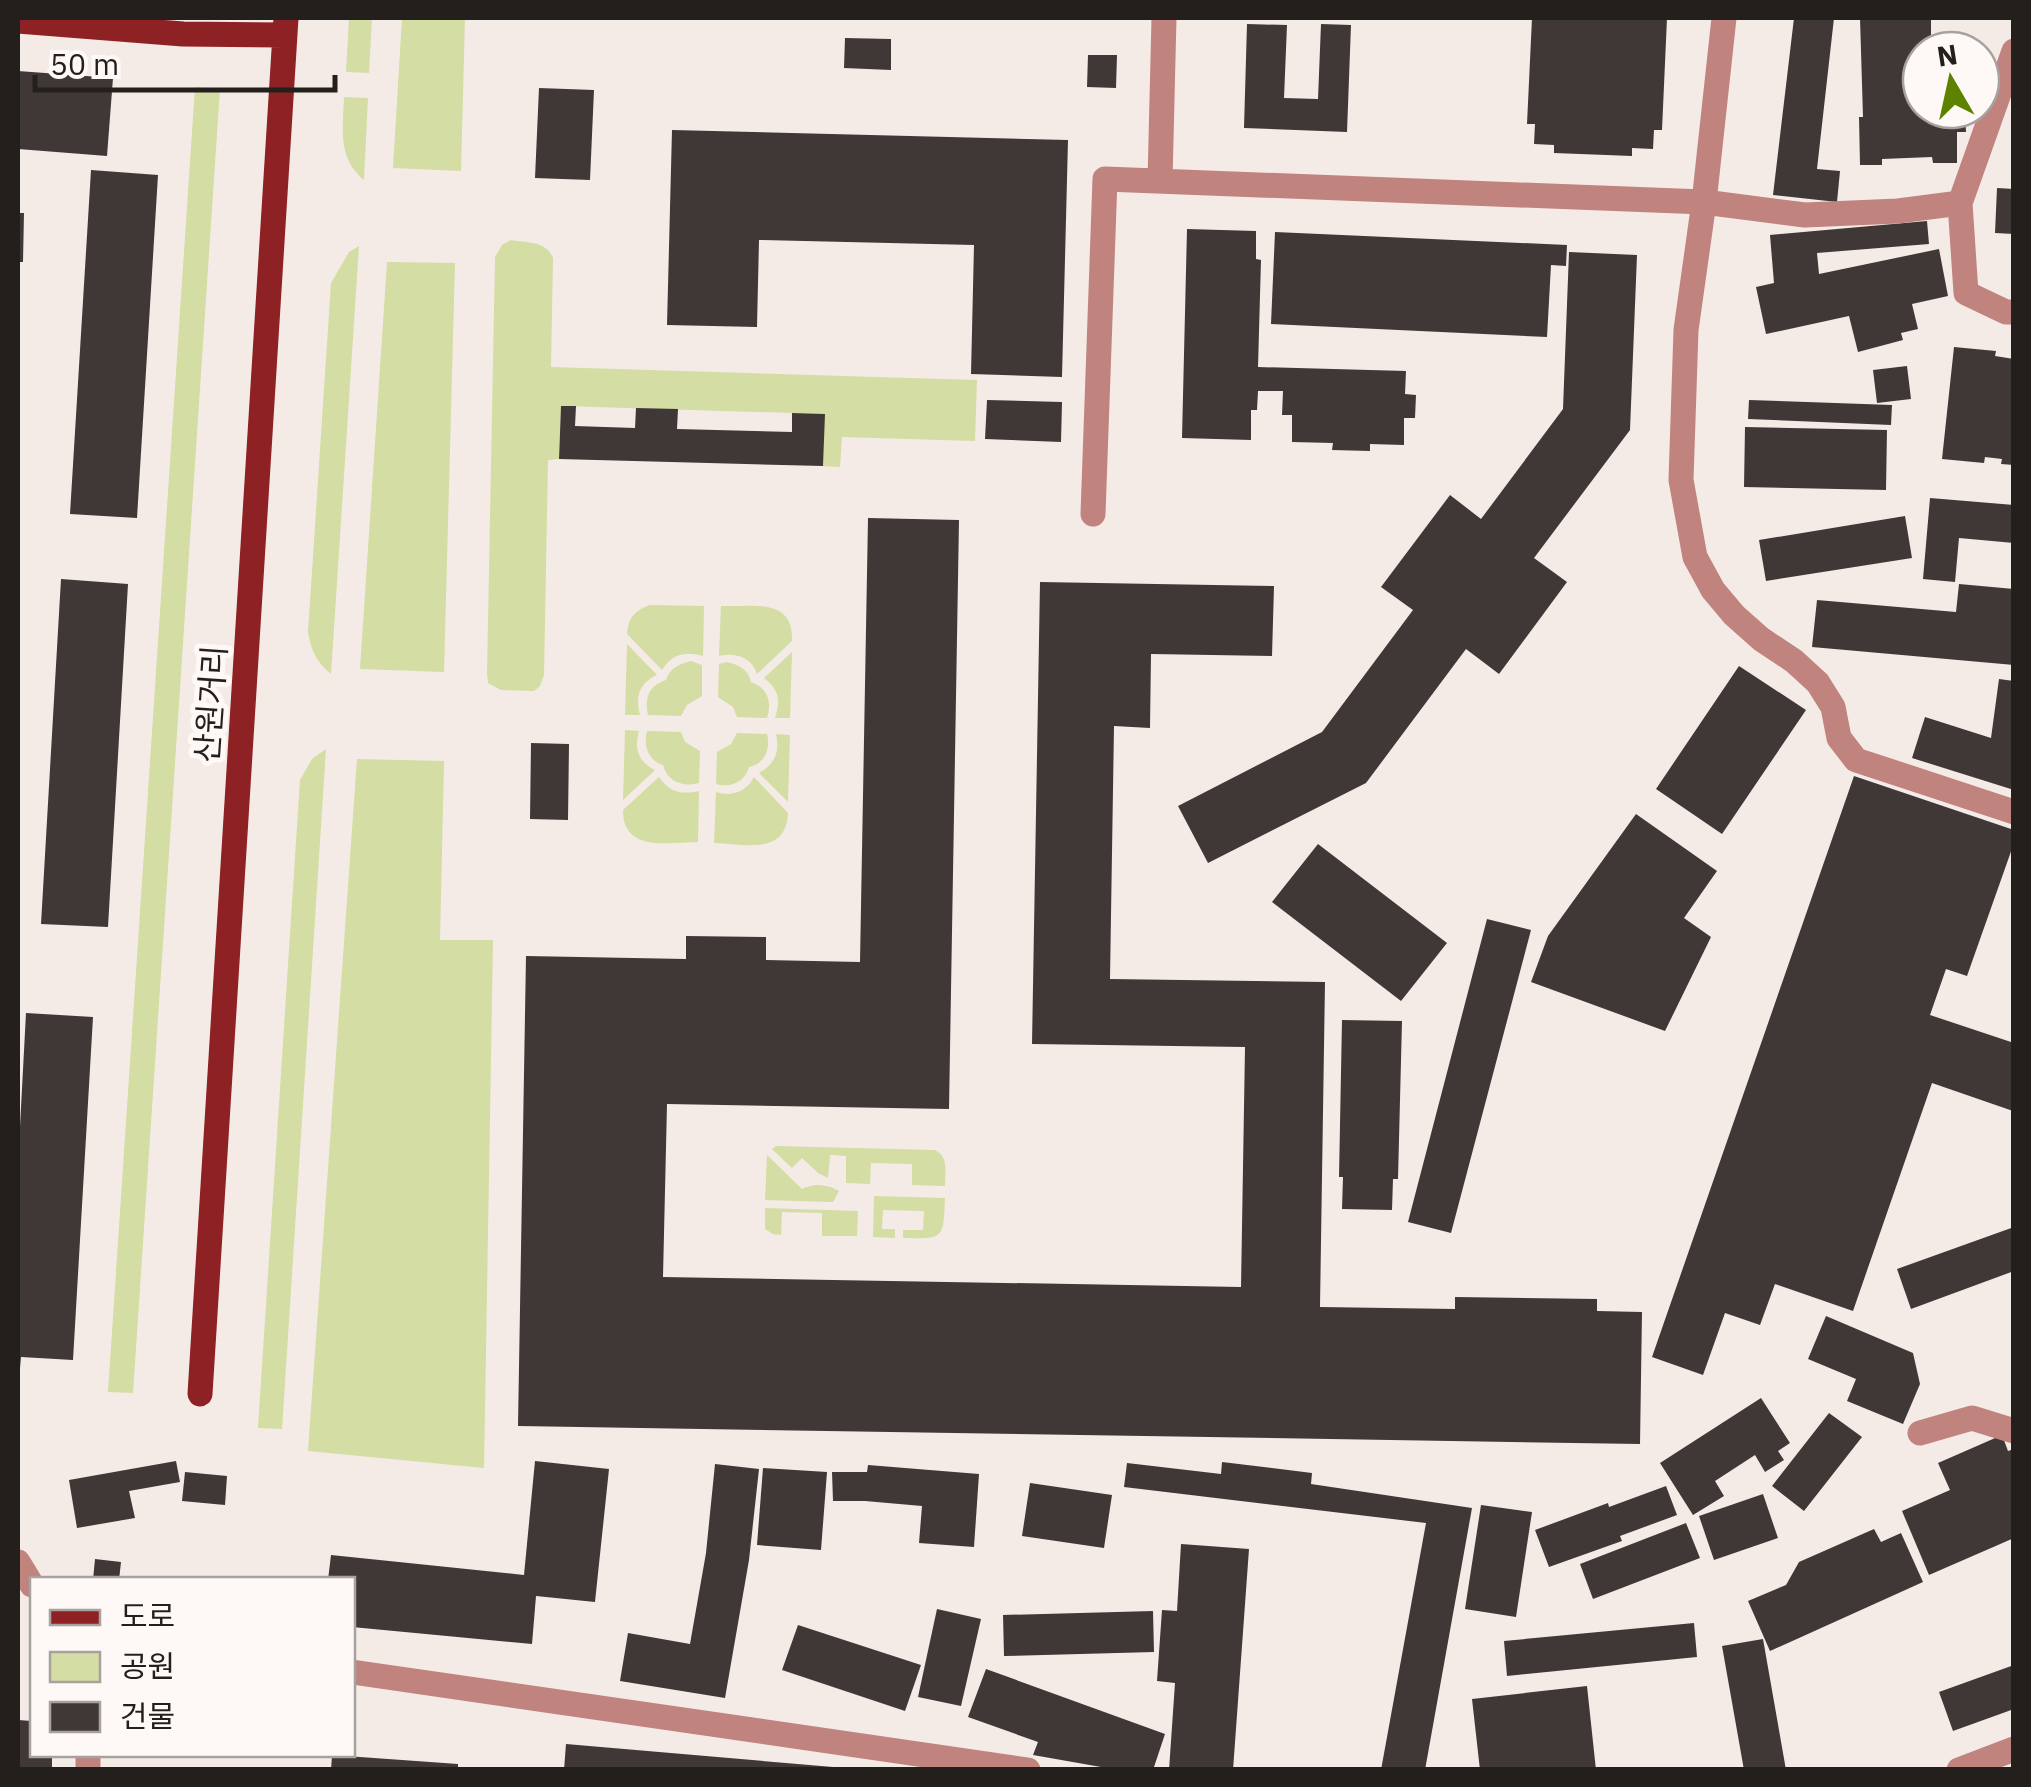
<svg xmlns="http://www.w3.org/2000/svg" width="2031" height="1787" viewBox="0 0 2031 1787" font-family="'IBM Plex Sans','Noto Sans KR',sans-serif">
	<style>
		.green { fill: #d4dda3 }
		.building { fill: #403837 }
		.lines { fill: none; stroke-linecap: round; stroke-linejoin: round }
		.minor { stroke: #c1837e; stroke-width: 25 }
		.major { stroke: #8e2123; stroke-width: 25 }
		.labels { text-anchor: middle; stroke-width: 10; stroke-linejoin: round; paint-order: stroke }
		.street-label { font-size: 32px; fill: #221f1d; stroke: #fef9f6 }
	</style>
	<rect width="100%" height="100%" fill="#f4ebe6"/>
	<path class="green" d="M349 18H372L369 73 346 72Z
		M402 18H465L461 171 393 168Z
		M195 87 220 89 133 1393 108 1392Z
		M344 97 368 98 364 180C337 158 343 128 344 97Z
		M511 240C527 243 547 241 553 258L551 367 977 380 975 441 842 437 840 467 823 466 824 414 561 406 559 459 548 460 544 675 540 686 534 691 501 690 488 683 487 674 495 257 502 245Z
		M359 246 331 674C316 662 311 650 308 632L331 283 349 252Z
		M387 262 455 263 444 672 360 669Z
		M650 605 704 606 703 656C685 651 672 654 662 670L627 634C628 618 635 610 650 605Z
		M721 606C752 607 794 597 792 641L757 674C752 657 735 652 719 656Z
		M627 644 657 675C639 683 635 697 640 715H625Z
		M792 652 790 718H775C781 700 779 690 764 678Z
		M691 661 702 665V696L687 705 681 716 648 715C644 699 649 685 666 680 670 668 679 664 691 661Z
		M727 662C739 665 748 669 751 682 768 688 772 702 767 718L737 717 733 707 718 697 719 664Z
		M625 730 639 731C634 748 638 762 655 770L623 800Z
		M647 731 681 732 685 742 700 751 699 783C684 787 668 783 663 765 648 761 643 745 647 731Z
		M737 733 767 734C771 748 765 764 749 767 745 782 731 788 716 784L717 752 731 744Z
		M776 734 790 735 788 802 759 773C775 764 780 752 776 734Z
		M326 749 282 1429 258 1428 300 780 312 759Z
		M357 759 444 761 440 940H493L484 1468 308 1451Z
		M659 777C669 792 681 795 699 791L698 842C668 842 623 853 623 810Z
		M754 777 788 813C786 856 745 844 714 843L716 792C732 797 746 792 754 777Z
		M776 1146 935 1150C949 1157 945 1172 945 1186L912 1185V1164L871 1163 870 1184 846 1183V1156L830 1155 828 1178 818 1173 802 1158 792 1168 772 1149Z
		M767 1155 802 1189C815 1183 826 1184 839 1191L833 1202 765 1200Z
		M874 1196 945 1198C943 1239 945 1239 903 1238V1230H923L924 1211 883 1210 882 1229H895V1238L873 1237Z
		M765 1208 858 1211 857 1236H822V1213L782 1212 781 1235 773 1234 765 1229Z"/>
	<path class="building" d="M1532 18H1667L1662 130H1654L1653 149 1632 148V156L1554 153V145L1534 144 1535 124H1527Z
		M1794 18H1834L1817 169 1840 171 1837 202 1773 195Z
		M1860 18H1931V50H1921V110H1962V114L1965 113 1966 132H1957V163H1933L1932 157 1882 159V165H1860L1859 117H1863Z
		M1247 24 1287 25 1284 98 1318 99 1321 24 1351 25 1347 132 1244 128Z
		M845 38 891 39V70L844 68Z
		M1088 55H1117L1116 88 1087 87Z
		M18 71 113 78 107 156 18 149Z
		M539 88 594 90 590 180 535 178Z
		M672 130 1068 140 1062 377 971 374 974 245 759 240 757 327 667 325Z
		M91 170 158 175 137 518 70 514Z
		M1997 188 2014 189V234L1995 233Z
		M18 213H24L23 262H18Z
		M1927 221 1929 244 1817 253 1819 274 1939 249 1948 296 1912 304 1918 329 1901 333 1903 340 1858 352 1849 316 1766 334 1756 287 1774 283 1770 235Z
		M1187 229 1256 231V259L1261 260 1258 367 1406 371 1405 394 1416 395 1415 418H1404V445L1370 444V451L1332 450 1333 443 1292 442V415H1282L1283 391H1258L1257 410H1251V440L1182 438Z
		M1275 232 1567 245 1566 266 1551 265 1547 337 1271 324Z
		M1569 252 1637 255 1630 430 1534 558 1567 582 1499 674 1466 649 1366 783 1208 863 1178 806 1322 732 1413 610 1381 587 1450 495 1481 519 1563 409Z
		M1954 347 1996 351 1995 356 2014 359V465L2001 464 2002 459 1985 457 1984 463 1942 459Z
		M1907 366 1911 399 1877 403 1873 370Z
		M987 400 1062 402 1061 442 985 439Z
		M1749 400 1892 405 1891 425 1748 419Z
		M561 406H576L575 426 635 428 636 408 678 409 677 429 792 432V413L825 414 823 466 559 459Z
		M1745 427 1887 430 1886 490 1744 487Z
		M1930 498 2014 505V543L1959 538 1955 582 1923 579Z
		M1905 516 1912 558 1766 581 1759 540Z
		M868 518 959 520 949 1109 667 1104 663 1277 1241 1287 1245 1047 1032 1044 1040 582 1274 586 1272 656 1151 654 1150 728 1114 726 1110 979 1325 982 1320 1307 1455 1309V1297L1597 1299V1311L1642 1312 1640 1444 518 1426 526 956 686 959V936L766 937V960L860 962Z
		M61 579 128 584 108 927 41 924Z
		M1959 584 2014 589V665L1812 647 1817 600 1956 612Z
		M1739 666 1806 710 1722 834 1656 789Z
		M1999 679 2014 681V790L1912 758 1925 717 1991 738Z
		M531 743 569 744 568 820 530 819Z
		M1854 776 2014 830V843L1967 976 1946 969 1930 1015 2014 1043V1108L2013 1111 1932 1083 1853 1311 1775 1284 1760 1325 1725 1313 1703 1375 1652 1357Z
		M1636 814 1717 871 1684 918 1711 937 1665 1031 1531 982 1548 936Z
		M1318 844 1447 943 1401 1001 1272 902Z
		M1487 919 1531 930 1451 1233 1408 1222Z
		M26 1013 93 1017 73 1360 21 1357 20 1368H18V1164Z
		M1342 1020 1402 1021 1398 1179H1393L1392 1210 1342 1209 1343 1177H1339Z
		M2014 1227V1271L1911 1309 1897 1269Z
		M1826 1316 1913 1353 1920 1384 1903 1424 1847 1401 1856 1379 1808 1359Z
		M1761 1398 1790 1443 1778 1451 1784 1460 1765 1472 1755 1455 1715 1481 1724 1496 1693 1515 1660 1463Z
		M1829 1413 1862 1437 1804 1511 1772 1486Z
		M2002 1435 2008 1451 2014 1449V1538L1929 1575 1902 1511 1950 1490 1938 1463Z
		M176 1461 180 1482 129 1491 135 1518 77 1528 69 1480Z
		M535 1461 609 1469 595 1602 536 1596 532 1644 352 1627V1580H328L331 1555 524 1575Z
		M1222 1462 1312 1473 1311 1484 1472 1508 1425 1770H1381L1426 1523 1124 1487 1127 1463 1221 1474Z
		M715 1464 759 1469 749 1560 725 1698 620 1681 628 1633 690 1644 706 1553Z
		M868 1465 979 1474 974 1547 919 1543 922 1506 865 1501H833L832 1472H867Z
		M763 1468 827 1472 821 1550 757 1545Z
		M185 1472 227 1476 225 1505 182 1501Z
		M1030 1483 1112 1495 1104 1548 1022 1536Z
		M1666 1486 1677 1515 1620 1536 1622 1541 1549 1567 1535 1530 1608 1503 1609 1507Z
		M1763 1494 1778 1538 1714 1560 1699 1516Z
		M1481 1505 1532 1512 1516 1617 1465 1609Z
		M1686 1523 1700 1558 1593 1599 1580 1564Z
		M1874 1529 1881 1542 1901 1533 1923 1582 1770 1651 1748 1601 1786 1585 1799 1562Z
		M1181 1544 1249 1549 1233 1770H1169L1175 1683 1157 1681 1162 1610 1177 1611Z
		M95 1559 121 1562 119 1580H93Z
		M937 1609 981 1619 961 1706 918 1697Z
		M1153 1611 1154 1652 1004 1656 1003 1615Z
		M1694 1623 1697 1657 1507 1676 1504 1641Z
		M798 1625 921 1665 905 1711 782 1670Z
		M1763 1639 1786 1770H1744L1722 1646Z
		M2014 1665V1709L1953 1731 1939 1692Z
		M986 1669 1165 1734 1153 1770H1118L1033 1755 1038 1742 968 1717Z
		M1587 1686 1596 1770H1480L1472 1699Z
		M18 1720 32 1721V1754H52V1770H18Z
		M566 1744 833 1767V1770H564Z
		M332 1755 458 1764V1770H331Z"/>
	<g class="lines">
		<path class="minor" d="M1724 18 1704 202 1805 215 1898 211 1960 203 2014 51
			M1160 181 1164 18
			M1960 203 1966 293 2006 312H2014
			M1093 514 1105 179 1704 202 1686 330 1681 480 1695 557 1713 590 1734 615 1761 639 1794 661 1818 683 1833 707 1839 738 1856 760 2014 812
			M1920 1433 1972 1418 2014 1431
			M18 1562 32 1585
			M352 1672 1028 1770
			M88 1770V1754
			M1959 1770 2014 1749"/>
		<path class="major" d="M18 21 183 34 285 35
			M200 1394 286 18"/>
	</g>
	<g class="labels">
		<g class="street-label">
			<text transform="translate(211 704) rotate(-86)" y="11">산원거리</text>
		</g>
	</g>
	<rect width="2031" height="1787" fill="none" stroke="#221f1d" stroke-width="40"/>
	<rect x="30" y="1577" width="325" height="180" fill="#fef9f6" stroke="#a6a29f" stroke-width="2.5"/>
	<rect x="50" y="1610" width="50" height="15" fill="#8e2123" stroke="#a6a29f" stroke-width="2.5"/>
	<text x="120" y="1627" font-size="30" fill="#221f1d">도로</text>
	<rect x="50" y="1652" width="50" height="30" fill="#d4dda3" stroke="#a6a29f" stroke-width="2.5"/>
	<text x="120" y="1677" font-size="30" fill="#221f1d">공원</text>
	<rect x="50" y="1702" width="50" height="30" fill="#403837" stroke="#a6a29f" stroke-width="2.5"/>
	<text x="120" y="1727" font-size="30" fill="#221f1d">건물</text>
	<g transform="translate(1951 80) rotate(351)"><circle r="48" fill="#fef9f6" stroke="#a6a29f" stroke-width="2.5"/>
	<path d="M0-8L18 38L0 25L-18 38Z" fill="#5d8200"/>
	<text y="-15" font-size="28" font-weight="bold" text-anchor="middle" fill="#221f1d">N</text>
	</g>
	<path d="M35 75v15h300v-15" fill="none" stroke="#221f1d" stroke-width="5"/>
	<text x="50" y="75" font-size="30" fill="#221f1d" stroke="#fef9f6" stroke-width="8" paint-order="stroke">50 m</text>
</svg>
